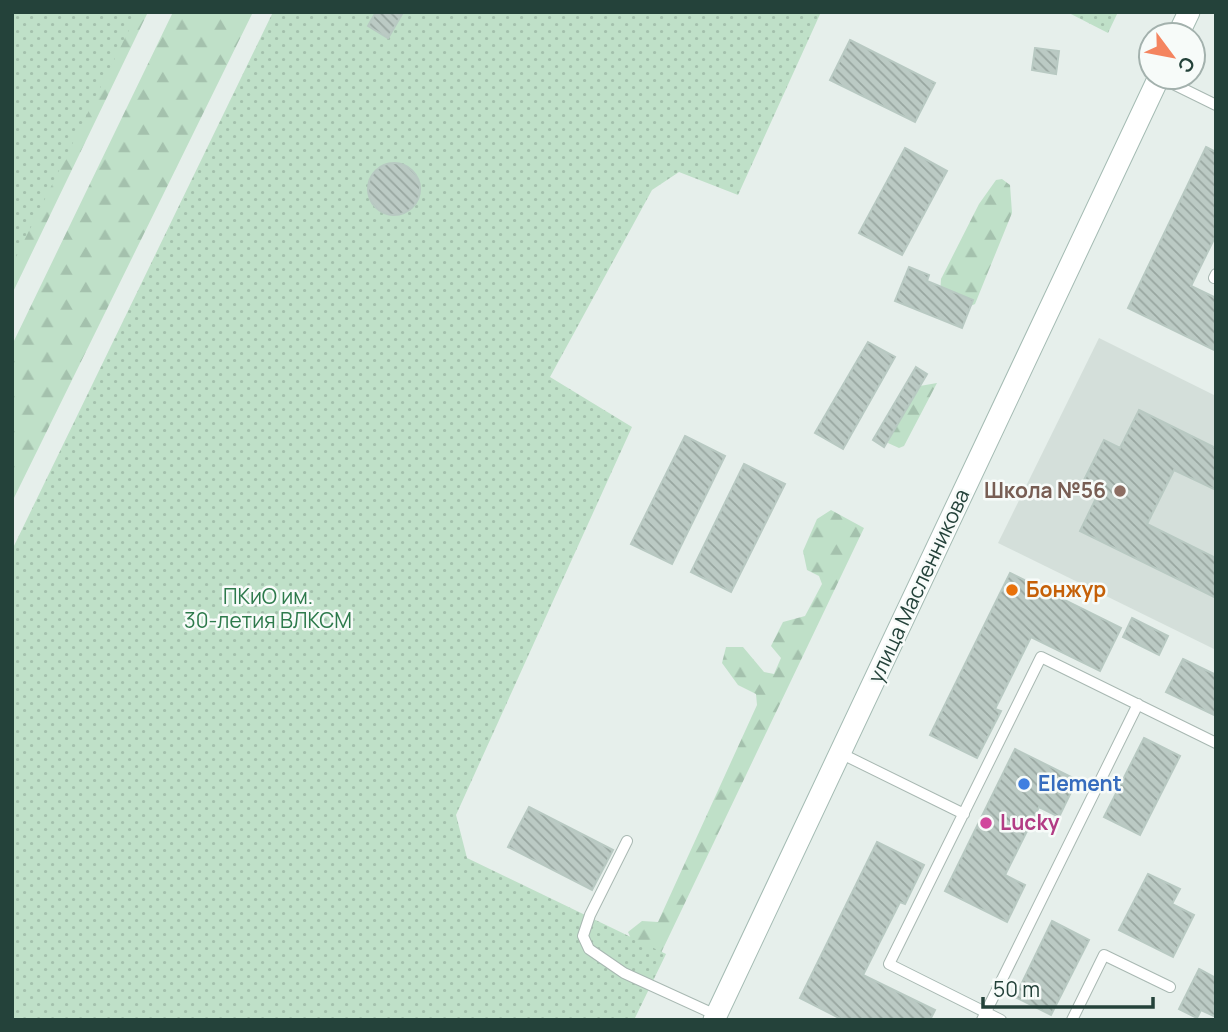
<svg xmlns="http://www.w3.org/2000/svg" width="1228" height="1032" viewBox="0 0 1228 1032" font-family="Manrope,sans-serif">
	<style>
		.built { fill: #d4dfda }
		.forest { fill: url(#forest-firs) }
		.park { fill: url(#park-dots) }
		.building { fill: url(#building-back-hatch); stroke: #b8c9c2; stroke-width: 2 }
		.lines { fill: none; stroke-linecap: round; stroke-linejoin: round }
		.service-casing { stroke: #a8b8b2; stroke-width: 12 }
		.secondary-casing { stroke: #a4bbb3; stroke-width: 23 }
		.service { stroke: #fff; stroke-width: 10 }
		.secondary { stroke: #fff; stroke-width: 21 }
		.education-dot { fill: #8d6e63; stroke: #f7fbf9; stroke-width: 2.5 }
		.food-dot { fill: #e8710a; stroke: #f7fbf9; stroke-width: 2.5 }
		.shop-dot { fill: #3f7fe0; stroke: #f7fbf9; stroke-width: 2.5 }
		.hotel-dot { fill: #d1479c; stroke: #f7fbf9; stroke-width: 2.5 }
		.labels { text-anchor: middle; stroke-width: 5; stroke-linejoin: round; paint-order: stroke }
		.education-label { font-size: 21px; font-weight: bold; fill: #785e54; stroke: #f7fbf9; text-anchor: end }
		.street-label { font-size: 21px; fill: #24423a; stroke: #f7fbf9 }
		.food-label { font-size: 21px; font-weight: bold; fill: #c56008; stroke: #f7fbf9; text-anchor: start }
		.park-label { font-size: 21px; fill: #2d7a4b; stroke: #f7fbf9 }
		.shop-label { font-size: 21px; font-weight: bold; fill: #366cbe; stroke: #f7fbf9; text-anchor: start }
		.hotel-label { font-size: 21px; font-weight: bold; fill: #b23c85; stroke: #f7fbf9; text-anchor: start }
	</style>
	<defs>
		<pattern id="forest-firs" width="22" height="20" patternUnits="userSpaceOnUse" patternTransform="scale(1.75)"><rect width="22" height="20" fill="#bfe0c8"/><path d="M5 1l3.5 6h-7zM16 11l3.5 6h-7z" fill="#a4c1ad"/></pattern>
		<pattern id="park-dots" width="8" height="8" patternUnits="userSpaceOnUse" patternTransform="scale(1.75)"><rect width="8" height="8" fill="#bfe0c8"/><path d="M2 2h.1M6 6h.1" fill="none" stroke="#a4c1ad" stroke-width="1.8" stroke-linecap="round"/></pattern>
		<pattern id="building-back-hatch" width="6" height="6" patternUnits="userSpaceOnUse" patternTransform="scale(1.75)"><rect width="6" height="6" fill="#bbcac4"/><path d="M-1 5l2 2M0 0l6 6M5-1l2 2" fill="none" stroke="#98a6a0"/></pattern>
	</defs>
	<rect width="100%" height="100%" fill="#e6efeb"/>
	<path class="built" d="M1099 338 1216 396V650L998 543Z"/>
	<path class="forest" d="M12 12H148L12 294Z
		M173 12H253L12 502V345Z
		M1002 179 1010 185 1012 213 975 304 966 308 940 296 941 279 979 204 996 180Z
		M937 383 904 446 899 448 888 443 891 429 914 387Z
		M831 510 864 528 629 1020H576L635 948 628 932 642 921 658 922 757 705 756 694 738 685 722 663 726 647H743L764 672 774 674 781 658 771 646 783 622 805 616 822 584 819 576 807 570 803 551 817 519Z"/>
	<path class="park" d="M12 12H138L12 265Z
		M273 12H821L738 195 679 172 652 190 550 377 632 427 456 815 467 858 666 954 634 1020H12V550Z
		M1067 12H1118L1108 33Z"/>
	<path class="building" d="M376 12 402 14 388 38 368 26Z
		M850 40 935 83 915 122 830 80Z
		M1035 48 1059 51 1056 74 1032 70Z
		M1206 147 1216 152V235L1191 286 1216 298V351L1128 308Z
		M905 148 947 171 902 255 859 233Z
		M368 189a26 26 0 1 1 52 0a26 26 0 1 1-52 0Z
		M909 267 929 275 927 281 973 300 962 328 895 301Z
		M868 342 895 357 843 449 815 433Z
		M916 367 927 374 884 447 873 440Z
		M1139 410 1216 448V490L1174 470 1147 524 1216 558V598L1080 531 1101 488 1084 480 1104 440 1120 448Z
		M685 436 725 456 672 564 631 544Z
		M744 464 785 484 731 592 691 572Z
		M1010 573 1121 628 1100 671 1031 637 995 709 1001 711 977 758 930 735Z
		M1132 618 1168 636 1159 655 1123 637Z
		M1183 659 1216 675V716L1166 692Z
		M1144 738 1180 756 1140 835 1104 817Z
		M1015 749 1077 780 1059 817 1039 807 1005 875 1025 885 1007 922 945 891Z
		M529 807 613 850 592 890 508 847Z
		M877 842 924 865 905 904 900 902 863 975 935 1010 930 1020H843L800 998Z
		M1148 874 1180 889 1172 904 1194 915 1173 957 1119 930Z
		M1052 921 1089 940 1051 1015 1015 997Z
		M1199 969 1216 978V1017L1201 1010 1197 1018 1179 1009Z"/>
	<g class="lines">
		<defs>
			<path id="service" d="M1159 77 1216 105
				M1214 278 1216 274
				M840 753 964 814
				M627 841 590 915 583 936 589 949 624 973 716 1015
				M982 1020 1138 704
				M1001 1020 889 964 1041 657 1216 743
				M1072 1020 1104 955 1170 987"/>
			<path id="secondary" d="M1178 35 1189 12
				M714 1020 1159 77"/>
		</defs>
		<use href="#service" class="service-casing"/>
		<use href="#secondary" class="secondary-casing"/>
		<use href="#service" class="service"/>
		<use href="#secondary" class="secondary"/>
	</g>
	<circle class="education-dot" cx="1120" cy="491" r="7"/>
	<circle class="food-dot" cx="1012" cy="590" r="7"/>
	<circle class="shop-dot" cx="1024" cy="784" r="7"/>
	<circle class="hotel-dot" cx="986" cy="823" r="7"/>
	<g class="labels">
		<g class="education-label">
			<text x="1106" y="498">Школа №56</text>
		</g>
		<g class="street-label">
			<text transform="translate(919 586) rotate(-65)" y="7">улица Масленникова</text>
		</g>
		<g class="food-label">
			<text x="1026" y="597">Бонжур</text>
		</g>
		<g class="park-label">
			<text x="268" y="604">ПКиО им.<tspan x="268" dy="24">30-летия ВЛКСМ</tspan></text>
		</g>
		<g class="shop-label">
			<text x="1038" y="791">Element</text>
		</g>
		<g class="hotel-label">
			<text x="1000" y="830">Lucky</text>
		</g>
	</g>
	<rect width="1228" height="1032" fill="none" stroke="#24423a" stroke-width="28"/>
	<g transform="translate(1172 56) rotate(122)"><circle r="33" fill="#f7fbf9" stroke="#a3b1ad" stroke-width="2"/>
	<path d="M0-5L12 26L0 18L-12 26Z" fill="#f4845f"/>
	<text y="-10" font-size="19" font-weight="bold" text-anchor="middle" fill="#24423a">С</text>
	</g>
	<path d="M983 997v10h170v-10" fill="none" stroke="#24423a" stroke-width="3.5"/>
	<text x="993" y="997" font-size="21" fill="#24423a" stroke="#f7fbf9" stroke-width="5" paint-order="stroke">50 m</text>
</svg>
